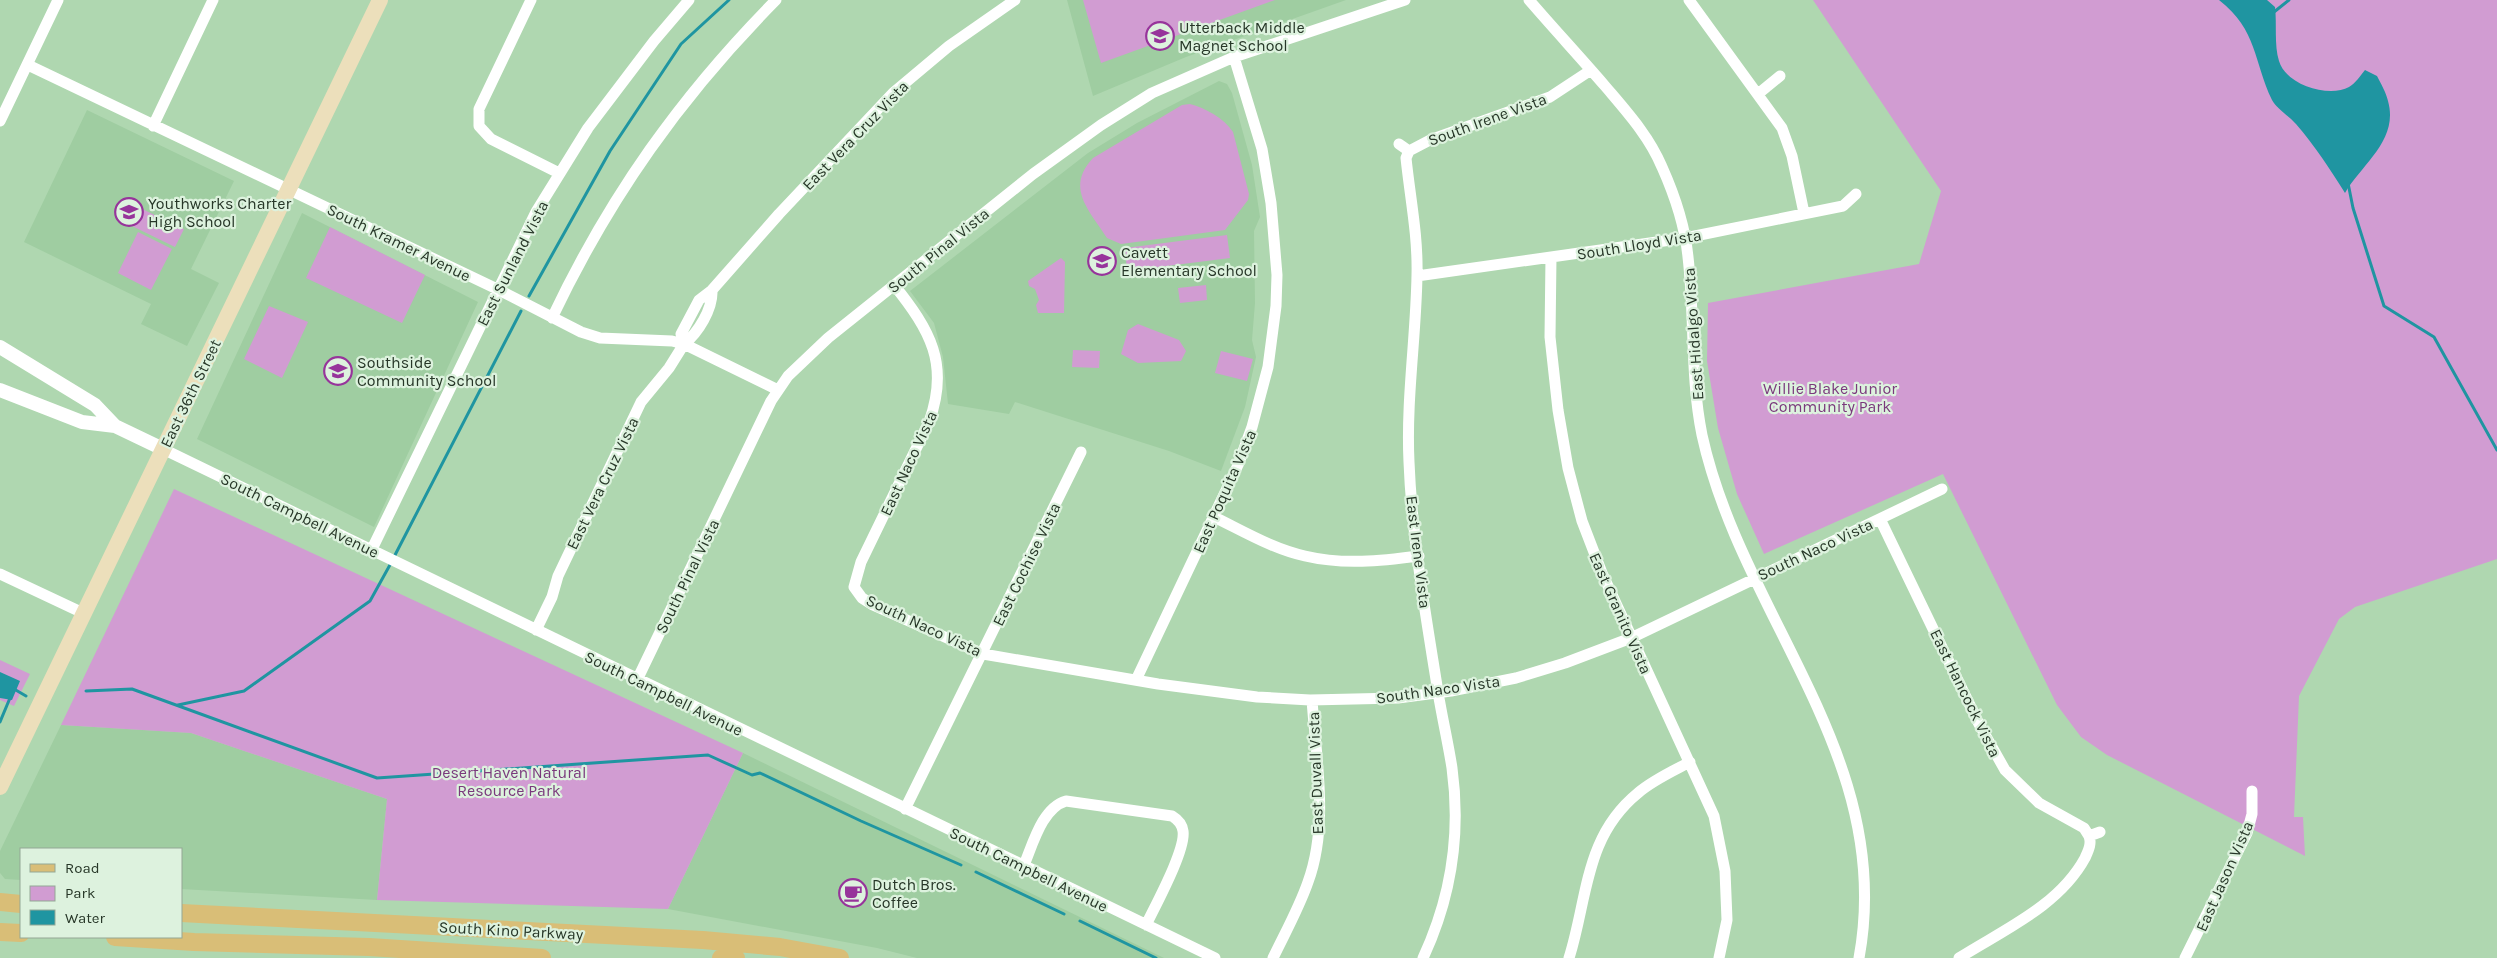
<svg xmlns="http://www.w3.org/2000/svg" width="2497" height="958" viewBox="0 0 2497 958" font-family="Karla,sans-serif">
	<style>
		.built { fill: #9fcda1 }
		.green { fill: #d19cd2 }
		.water { fill: #1f95a1 }
		.lines { fill: none; stroke-linecap: round; stroke-linejoin: round }
		.stream { stroke: #1f95a1; stroke-width: 3 }
		.minor { stroke: #fff; stroke-width: 11 }
		.tertiary { stroke: #fff; stroke-width: 14 }
		.secondary { stroke: #ecdfbb; stroke-width: 16 }
		.primary { stroke: #d9be77; stroke-width: 18 }
		.labels { text-anchor: middle; stroke-width: 4.5; stroke-linejoin: round; paint-order: stroke }
		.poi-label { font-size: 16px; fill: #273728; stroke: #ddf2de; text-anchor: start }
		.street-label { font-size: 16px; fill: #273728; stroke: #ddf2de }
		.park-label { font-size: 16px; fill: #7a397c; stroke: #ddf2de }
	</style>
	<rect width="100%" height="100%" fill="#afd7b0"/>
	<path class="built" d="M1067 0H1346L1186 57 1093 96Z
		M1219 81 1227 84 1232 93 1252 165 1260 217 1254 231 1255 303 1252 340 1256 357 1245 407 1221 471 1169 451 1015 402 1009 414 948 404 943 357 934 323 910 291 1088 153 1137 123Z
		M87 110 234 181 191 269 219 283 187 346 141 324 151 304 24 242Z
		M302 213 478 302 374 527 197 439Z
		M61 725 191 733 387 799 377 900 181 889V849H21V880L5 879 0 873V851Z
		M743 753 1164 958H917L877 948 668 909Z"/>
	<path class="green" d="M1083 0H1275L1101 63Z
		M1813 0H2497V559L2355 607 2339 619 2299 696 2294 817H2303L2305 856 2107 755 2081 737 2057 705 1943 474 1764 554 1737 494 1718 428 1707 361 1708 303 1919 264 1941 191Z
		M1190 104C1205 108 1224 118 1233 132L1249 194 1248 200 1225 230 1121 244 1107 238C1089 210 1065 188 1093 158L1182 105Z
		M140 208 184 229 175 247 132 226Z
		M330 227 425 275 402 323 306 278Z
		M138 232 172 249 151 290 118 273Z
		M1227 235 1230 258 1127 271 1125 248Z
		M1061 258 1065 262 1064 313H1038L1036 305 1039 300 1035 289 1029 286 1028 281Z
		M1206 285 1207 300 1180 303 1178 288Z
		M269 306 308 322 282 378 244 359Z
		M1138 324 1179 340 1186 351 1181 361 1138 363 1121 354 1128 330Z
		M1073 350 1100 351 1099 368 1072 367Z
		M1221 351 1253 359 1247 381 1215 373Z
		M174 489 743 753 668 909 377 900 387 799 191 733 61 725Z
		M0 660 30 674 14 706 0 700Z"/>
	<path class="water" d="M2219 0H2267L2275 7C2277 24 2274 45 2279 61 2286 85 2329 98 2349 87 2355 84 2361 75 2365 70L2377 76C2381 84 2386 92 2388 101 2399 140 2362 164 2345 193 2330 169 2315 146 2296 124 2289 116 2277 109 2272 100 2253 60 2258 31 2219 0Z
		M0 672 20 681 12 700 0 698Z"/>
	<g class="lines">
		<path class="stream" d="M2274 12 2289 0
			M2348 183 2353 208 2384 306 2434 337 2497 450
			M529 296 610 151 681 44 729 0
			M394 557 521 311
			M14 689 26 696
			M86 691 132 689 377 778 708 755 752 775 760 773 861 821 961 865
			M178 705 244 691 370 601 391 563
			M0 722 10 698
			M976 872 1064 914
			M1080 921 1156 958"/>
		<path class="minor" d="M531 0 479 109V126L491 139 559 173
			M1529 0C1554 29 1580 57 1605 86 1627 112 1649 136 1662 167 1675 196 1685 226 1688 257 1695 317 1690 376 1702 435 1742 618 1896 757 1859 958
			M1689 0 1782 128 1792 156 1804 213
			M28 65 497 289 581 332 600 338 672 341 684 344 778 390
			M1758 94 1780 76
			M0 121 58 0
			M153 126 213 0
			M1399 144 1409 151 1406 158C1410 197 1418 235 1417 275 1416 338 1406 399 1409 462 1412 539 1426 616 1438 692 1442 717 1448 742 1452 768 1461 834 1451 898 1423 958
			M1409 151 1430 140 1550 97 1591 70
			M1551 257 1550 337 1558 410 1568 468 1582 521 1602 573 1714 816 1725 871 1727 920 1719 958
			M1417 276 1685 238 1843 206 1856 194
			M712 290C713 309 698 333 684 344L681 334 699 300 712 290 779 214 893 93 949 46 1015 0
			M552 318C610 196 681 96 776 0
			M163 449 1215 958
			M1214 517C1243 531 1273 549 1305 556 1343 565 1381 561 1419 556
			M1880 519 1979 724 2005 770 2039 803 2084 828 2089 836 2100 832
			M372 549 536 212 588 128 654 41 689 0
			M0 574 83 613
			M854 587 862 598 873 605 983 654 1158 684 1257 697 1310 700 1398 698 1451 691 1516 678 1565 663 1631 638 1942 489
			M854 587 861 562 929 422C950 364 930 330 894 285
			M536 630 552 597 558 576 641 402 669 368 684 344
			M637 680 771 401 788 376 828 338 1033 174 1101 125 1152 93 1234 57 1405 0
			M1136 680 1238 465 1252 427 1268 367 1276 306 1277 275 1271 203 1262 149 1234 57
			M905 809 1081 452
			M1024 865C1033 844 1042 808 1066 801L1172 816C1177 819 1182 824 1183 831 1186 850 1155 906 1146 925
			M1273 958C1285 933 1299 908 1308 882 1329 825 1316 759 1312 700
			M1569 958C1588 898 1584 837 1638 793 1653 780 1673 771 1690 762
			M1959 958C2003 930 2059 906 2085 858 2088 851 2092 844 2089 836
			M2185 958 2247 833 2252 814V791"/>
		<path class="tertiary" d="M0 347 95 405 115 426
			M0 390 82 422 115 426 163 449"/>
		<path class="secondary" d="M0 787 380 0"/>
		<path class="primary" d="M0 902 21 904
			M181 913 703 940 780 947 840 958
			M0 932 21 933
			M115 937 194 942 369 947 542 958
			M721 958H736"/>
	</g>
	<defs>
		<symbol id="school-ring" viewBox="-11 -11 22 22"><circle r="9.5" fill="#ddf2de" stroke="#97349b" stroke-width="1.5"/><path d="M0-5L7-2L0 1L-7-2ZM-4 1L0 2.5L4 1V4Q0 6-4 4Z" fill="#97349b"/></symbol>
		<symbol id="cafe-ring" viewBox="-11 -11 22 22"><circle r="9.5" fill="#ddf2de" stroke="#97349b" stroke-width="1.5"/><path d="M-5.5-4.5H6V0H3Q3 3.5 0 3.5H-2.5Q-5.5 3.5-5.5 0ZM3-3.2v2h1.7v-2ZM-6 4.5H4V6H-6Z" fill="#97349b"/></symbol>
	</defs>
	<g fill-rule="evenodd">
		<use href="#school-ring" x="1144" y="20" width="32" height="32"/>
		<use href="#school-ring" x="113" y="196" width="32" height="32"/>
		<use href="#school-ring" x="1086" y="245" width="32" height="32"/>
		<use href="#school-ring" x="322" y="355" width="32" height="32"/>
		<use href="#cafe-ring" x="837" y="877" width="32" height="32"/>
	</g>
	<g class="labels">
		<g class="poi-label">
			<text x="1179" y="33">Utterback Middle<tspan x="1179" dy="18">Magnet School</tspan></text>
			<text x="148" y="209">Youthworks Charter<tspan x="148" dy="18">High School</tspan></text>
			<text x="1121" y="258">Cavett<tspan x="1121" dy="18">Elementary School</tspan></text>
			<text x="357" y="368">Southside<tspan x="357" dy="18">Community School</tspan></text>
			<text x="872" y="890">Dutch Bros.<tspan x="872" dy="18">Coffee</tspan></text>
		</g>
		<g class="street-label">
			<text transform="translate(1487 119) rotate(-20)" y="6">South Irene Vista</text>
			<text transform="translate(855 135) rotate(-46)" y="6">East Vera Cruz Vista</text>
			<text transform="translate(399 242) rotate(26)" y="6">South Kramer Avenue</text>
			<text transform="translate(1639 244) rotate(-9)" y="6">South Lloyd Vista</text>
			<text transform="translate(938 250) rotate(-39)" y="6">South Pinal Vista</text>
			<text transform="translate(512 263) rotate(-63)" y="6">East Sunland Vista</text>
			<text transform="translate(1693 334) rotate(-94)" y="6">East Hidalgo Vista</text>
			<text transform="translate(190 393) rotate(-64)" y="6">East 36th Street</text>
			<text transform="translate(908 463) rotate(-65)" y="6">East Naco Vista</text>
			<text transform="translate(602 483) rotate(-64)" y="6">East Vera Cruz Vista</text>
			<text transform="translate(1224 491) rotate(-66)" y="6">East Poquita Vista</text>
			<text transform="translate(300 515) rotate(26)" y="6">South Campbell Avenue</text>
			<text transform="translate(1815 549) rotate(-25)" y="6">South Naco Vista</text>
			<text transform="translate(1419 552) rotate(83)" y="6">East Irene Vista</text>
			<text transform="translate(1026 564) rotate(-64)" y="6">East Cochise Vista</text>
			<text transform="translate(687 576) rotate(-64)" y="6">South Pinal Vista</text>
			<text transform="translate(1621 613) rotate(66)" y="6">East Granito Vista</text>
			<text transform="translate(924 625) rotate(25)" y="6">South Naco Vista</text>
			<text transform="translate(1438 689) rotate(-8)" y="6">South Naco Vista</text>
			<text transform="translate(664 693) rotate(26)" y="6">South Campbell Avenue</text>
			<text transform="translate(1966 693) rotate(64)" y="6">East Hancock Vista</text>
			<text transform="translate(1315 773) rotate(-92)" y="6">East Duvall Vista</text>
			<text transform="translate(1029 869) rotate(26)" y="6">South Campbell Avenue</text>
			<text transform="translate(2224 876) rotate(-66)" y="6">East Jason Vista</text>
			<text transform="translate(511 930) rotate(3)" y="6">South Kino Parkway</text>
		</g>
		<g class="park-label">
			<text x="1830" y="394">Willie Blake Junior<tspan x="1830" dy="18">Community Park</tspan></text>
			<text x="509" y="778">Desert Haven Natural<tspan x="509" dy="18">Resource Park</tspan></text>
		</g>
	</g>
	<rect x="20" y="848" width="162" height="90" fill="#ddf2de" stroke="#94a795"/>
	<rect x="30" y="864" width="25" height="8" fill="#d9be77" stroke="#94a795"/>
	<text x="65" y="873" font-size="15" fill="#273728">Road</text>
	<rect x="30" y="886" width="25" height="15" fill="#d19cd2" stroke="#94a795"/>
	<text x="65" y="898" font-size="15" fill="#273728">Park</text>
	<rect x="30" y="910" width="25" height="15" fill="#1f95a1" stroke="#94a795"/>
	<text x="65" y="923" font-size="15" fill="#273728">Water</text>
</svg>
